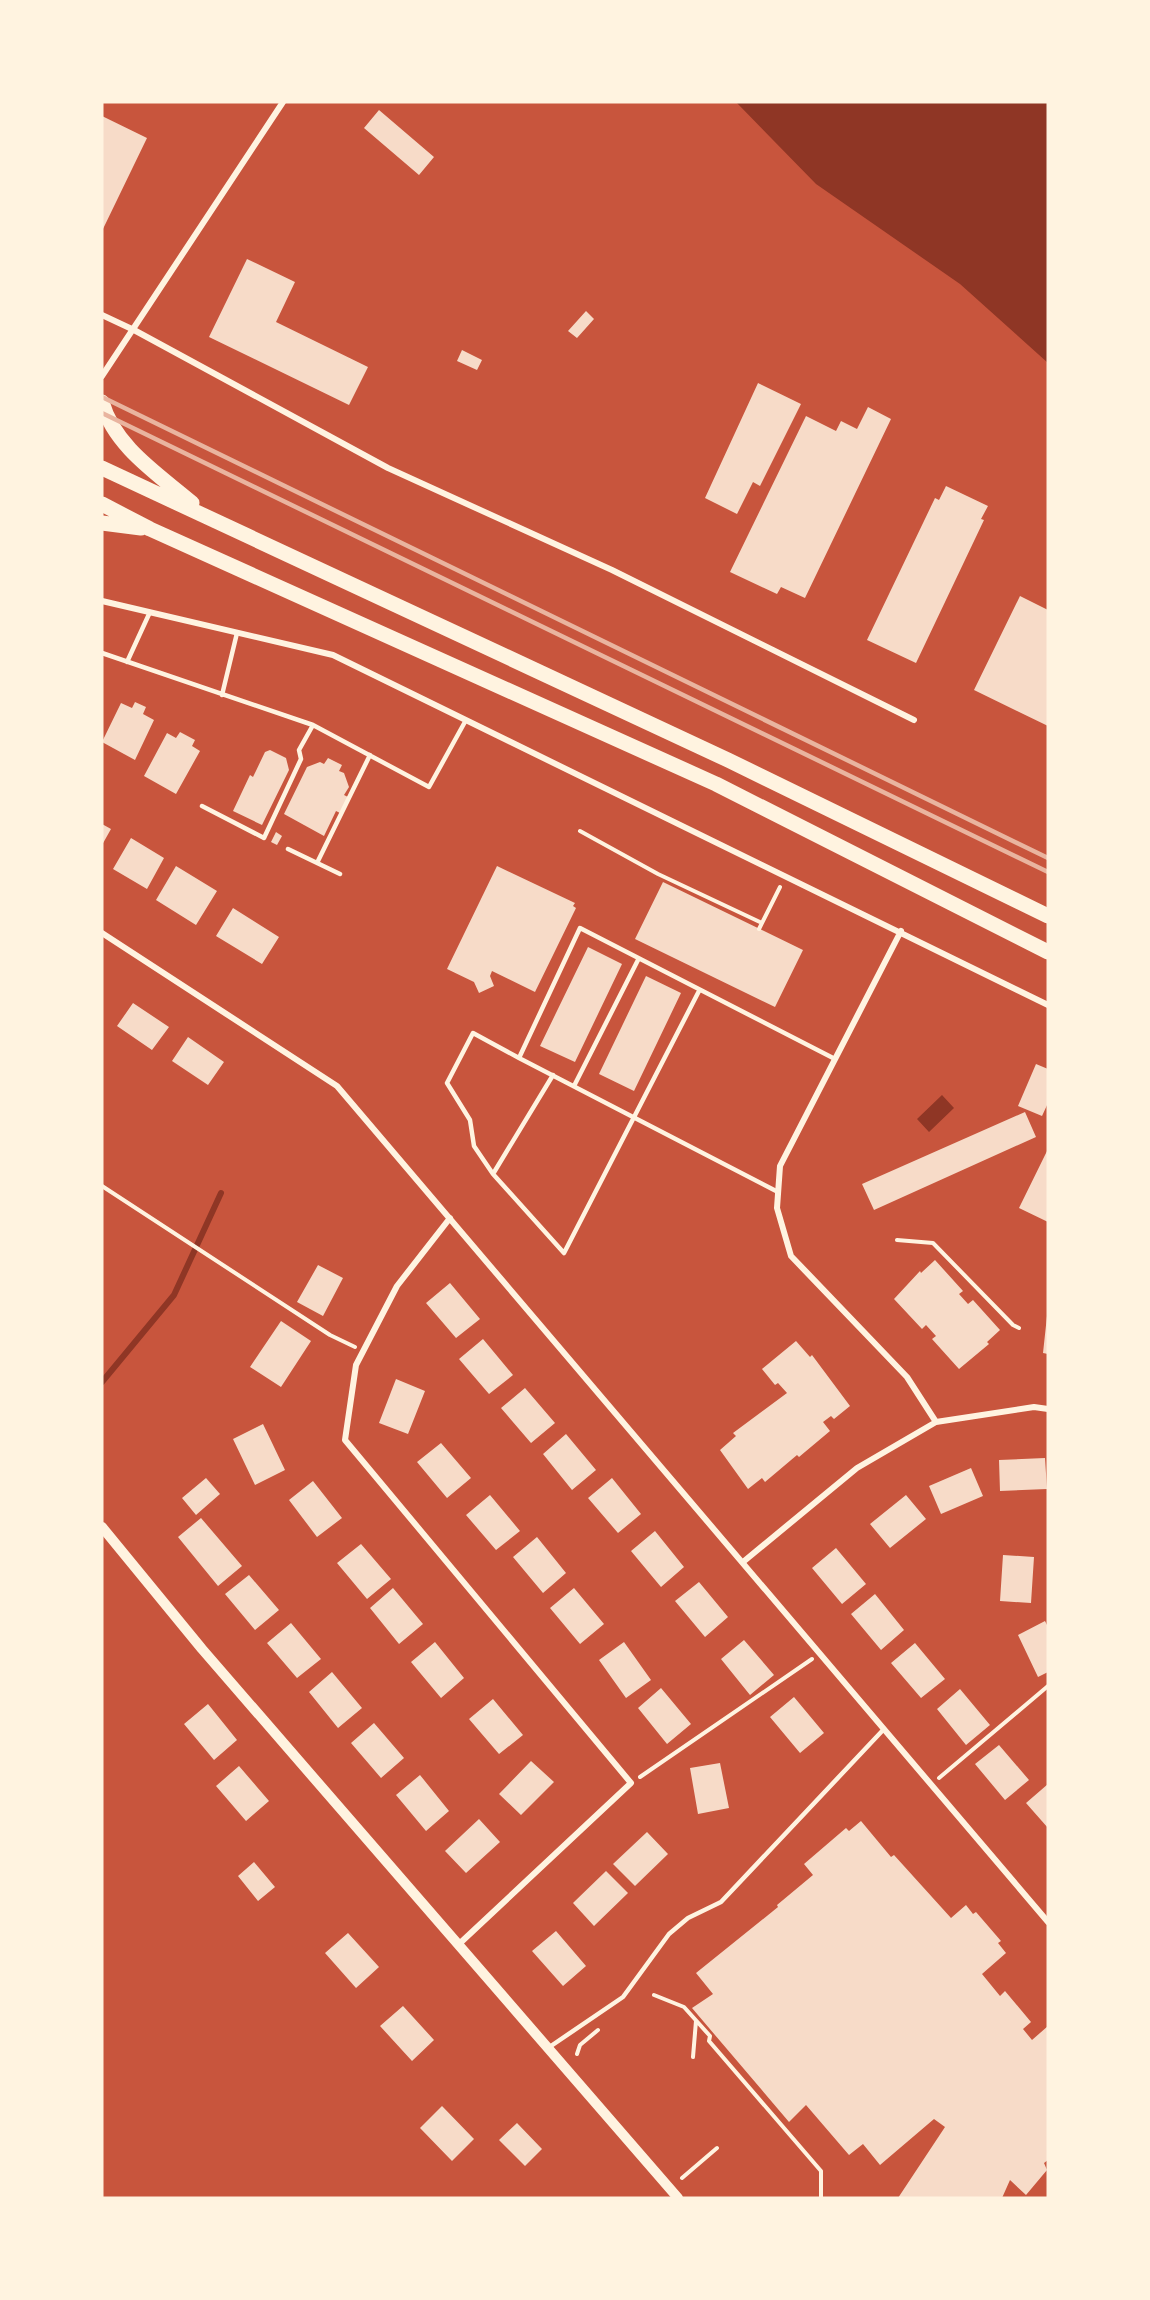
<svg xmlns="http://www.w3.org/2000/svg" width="1150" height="2300" viewBox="0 0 1150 2300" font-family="Signika,sans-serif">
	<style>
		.water { fill: #8f3625 }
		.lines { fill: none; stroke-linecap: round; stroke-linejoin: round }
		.stream { stroke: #8f3625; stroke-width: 6 }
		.building { fill: #f7dbc8 }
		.path { stroke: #fff3e0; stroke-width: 4 }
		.service { stroke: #fff3e0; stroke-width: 4.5 }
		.minor { stroke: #fff3e0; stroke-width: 6 }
		.tertiary { stroke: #fff3e0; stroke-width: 10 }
		.trunk { stroke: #fff3e0; stroke-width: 15 }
		.rail { stroke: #e9b49f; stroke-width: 4.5 }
	</style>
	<rect width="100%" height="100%" fill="#c8553d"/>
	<path class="water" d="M736 102H1048V363L960 284 816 184Z
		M942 1095 954 1108 929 1132 917 1119Z"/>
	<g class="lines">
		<path class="stream" d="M102 1382 174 1295 221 1193"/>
	</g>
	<path class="building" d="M379 110 434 157 419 175 364 128Z
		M102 116 147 138 102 231Z
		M247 259 295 282 276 322 368 367 349 405 209 337Z
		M586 311 594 319 577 338 568 331Z
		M462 350 482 360 477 370 457 361Z
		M758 383 801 404 760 486 753 482 737 514 705 498Z
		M868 407 891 419 805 598 781 587 777 594 730 572 806 416 836 431 841 421 857 429Z
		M946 486 988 506 981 519 984 520 916 663 867 640 935 498 939 500Z
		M1020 596 1048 610V726L974 690Z
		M135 702 146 707 143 714 154 720 135 760 102 742 121 703 132 708Z
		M180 732 195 740 192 746 200 751 176 794 144 776 167 733 176 738Z
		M270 750 286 758 289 770 262 825 233 811 250 775 253 777 265 752Z
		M328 758 342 765 339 771 344 773 349 787 344 795 348 797 340 813 336 811 324 836 284 814 307 767 320 762 324 764Z
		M102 824 111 829 102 845Z
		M276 832 282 836 277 845 271 842Z
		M131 838 164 858 147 889 113 869Z
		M176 866 217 891 196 925 156 900Z
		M497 866 575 903 573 906 576 908 535 992 492 971 490 976 494 986 479 993 474 982 447 969Z
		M663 882 803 950 775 1007 635 939Z
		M233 908 279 937 262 964 216 936Z
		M588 947 622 964 575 1062 540 1046Z
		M646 976 681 993 634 1091 599 1074Z
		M133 1003 169 1027 152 1050 117 1026Z
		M188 1037 224 1062 208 1085 172 1061Z
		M1036 1064 1048 1069V1103L1042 1116 1018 1106Z
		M1025 1112 1036 1137 874 1210 862 1184Z
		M1048 1149V1222L1019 1208Z
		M935 1260 963 1291 959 1294 968 1304 973 1300 1000 1330 987 1342 989 1344 959 1369 932 1339 936 1336 926 1325 922 1329 894 1299 920 1271 921 1273Z
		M318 1265 343 1278 323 1316 297 1302Z
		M450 1283 480 1319 456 1338 426 1303Z
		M1047 1316H1048V1354L1043 1353Z
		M281 1321 311 1341 281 1387 250 1367Z
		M483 1339 513 1375 489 1394 459 1359Z
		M796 1341 810 1357 812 1355 850 1406 834 1419 831 1416 823 1422 830 1431 799 1457 797 1455 765 1482 762 1478 748 1489 720 1450 736 1436 733 1433 787 1393 778 1383 775 1385 762 1369Z
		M396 1379 425 1391 408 1434 379 1423Z
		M525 1388 555 1423 531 1443 501 1408Z
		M263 1424 285 1470 255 1485 233 1439Z
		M566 1434 596 1470 572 1490 543 1454Z
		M441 1443 471 1478 447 1498 417 1462Z
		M1045 1458 1047 1489 1000 1491 999 1460Z
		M971 1468 983 1496 941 1514 929 1486Z
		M206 1478 220 1494 196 1515 182 1498Z
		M612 1478 641 1514 618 1533 588 1498Z
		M313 1481 342 1518 317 1537 289 1500Z
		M490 1495 520 1531 496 1550 466 1515Z
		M906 1495 926 1519 890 1548 870 1524Z
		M201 1518 242 1566 218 1586 178 1537Z
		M655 1531 684 1567 661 1587 631 1551Z
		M537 1537 566 1573 543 1593 513 1557Z
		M361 1544 391 1579 367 1599 337 1563Z
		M836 1548 866 1584 842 1604 812 1568Z
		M1003 1555 1034 1557 1031 1603 1000 1601Z
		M249 1575 279 1610 255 1630 225 1594Z
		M699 1582 728 1617 705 1637 675 1601Z
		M393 1588 423 1624 399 1644 370 1608Z
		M574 1588 604 1624 580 1644 550 1608Z
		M875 1594 904 1630 881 1650 851 1614Z
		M1045 1621 1048 1627V1672L1038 1677 1018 1635Z
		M291 1623 321 1659 297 1678 267 1643Z
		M744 1640 774 1675 750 1695 721 1659Z
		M435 1642 464 1678 441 1698 411 1662Z
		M624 1642 651 1680 626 1698 599 1660Z
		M915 1643 945 1679 921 1698 891 1663Z
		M332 1672 362 1708 338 1728 309 1692Z
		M661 1688 691 1724 667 1744 638 1708Z
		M960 1689 990 1725 966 1745 937 1709Z
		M794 1697 824 1733 800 1753 770 1717Z
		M493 1699 523 1735 499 1754 469 1719Z
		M208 1704 237 1740 214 1760 184 1724Z
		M374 1723 404 1758 381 1778 351 1743Z
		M999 1745 1029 1780 1005 1800 975 1764Z
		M531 1761 554 1782 521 1815 499 1794Z
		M720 1763 729 1808 698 1814 690 1768Z
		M239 1766 269 1801 246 1821 216 1786Z
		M420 1775 449 1811 426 1831 396 1795Z
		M1048 1784V1828L1026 1803Z
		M479 1819 500 1842 466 1873 445 1851Z
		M861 1821 891 1857 894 1855 951 1918 966 1905 973 1914 976 1912 1001 1941 998 1943 1006 1953 982 1974 1000 1996 1005 1991 1031 2022 1023 2029 1032 2040 1048 2026V2160L1044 2163 1047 2170 1026 2195 1010 2180 1002 2198H898L945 2127 934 2119 880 2165 863 2144 849 2155 806 2105 789 2122 692 2008 713 1994 696 1973 778 1907 777 1905 813 1875 804 1864 846 1828 849 1831Z
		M647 1832 668 1854 635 1886 613 1864Z
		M254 1862 275 1887 258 1901 238 1876Z
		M606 1871 628 1893 594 1926 573 1903Z
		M556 1931 586 1966 563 1986 532 1951Z
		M348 1933 379 1967 356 1988 325 1953Z
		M403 2006 434 2040 412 2061 380 2026Z
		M442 2106 474 2139 452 2161 420 2128Z
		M517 2123 542 2149 525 2166 499 2140Z"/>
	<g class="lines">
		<path class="path" d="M580 831 658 874 762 923
			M759 929 780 887
			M102 1186 330 1335 355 1347
			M897 1240 933 1243 1013 1325 1019 1328
			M640 1777 812 1659
			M939 1778 1048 1686
			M654 1995 684 2007 710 2036 709 2041 821 2171V2198
			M577 2054 580 2045 598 2030
			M693 2057 696 2021
			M682 2178 717 2148"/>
		<path class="service" d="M102 653 313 725 429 787 466 720
			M127 662 150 612
			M222 695 237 633
			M202 806 264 838 301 759 299 750 313 725
			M288 849 340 874
			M317 863 370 755
			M553 1075 493 1174 564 1253 699 991
			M574 1086 638 960
			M493 1174 474 1146 470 1120 447 1083 473 1033 519 1058
			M778 1192 519 1058 580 928 835 1059
			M548 2048 623 1997 669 1934 688 1918 721 1902 884 1729"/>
		<path class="minor" d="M102 315 134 330 388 468 612 570 914 720
			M102 376 283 102
			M102 601 333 655 1048 1005
			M901 931 780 1166 777 1208 791 1256 907 1377 936 1422
			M102 933 337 1086 1048 1922
			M450 1218 397 1286 356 1365 345 1440 631 1783 458 1945
			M743 1562 857 1468 936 1422 1034 1407 1048 1409"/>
		<path class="tertiary" d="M102 1527 202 1649 678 2198"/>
		<path class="trunk" d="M102 402C114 446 158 474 192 503
			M102 468 728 760 1048 916
			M102 504 150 529 716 784 1048 952
			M102 523 141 528"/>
		<path class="rail" d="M102 397 1048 858
			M102 413 1048 872"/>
	</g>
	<rect width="1150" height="2300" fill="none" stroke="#fff3e0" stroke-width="207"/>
</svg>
